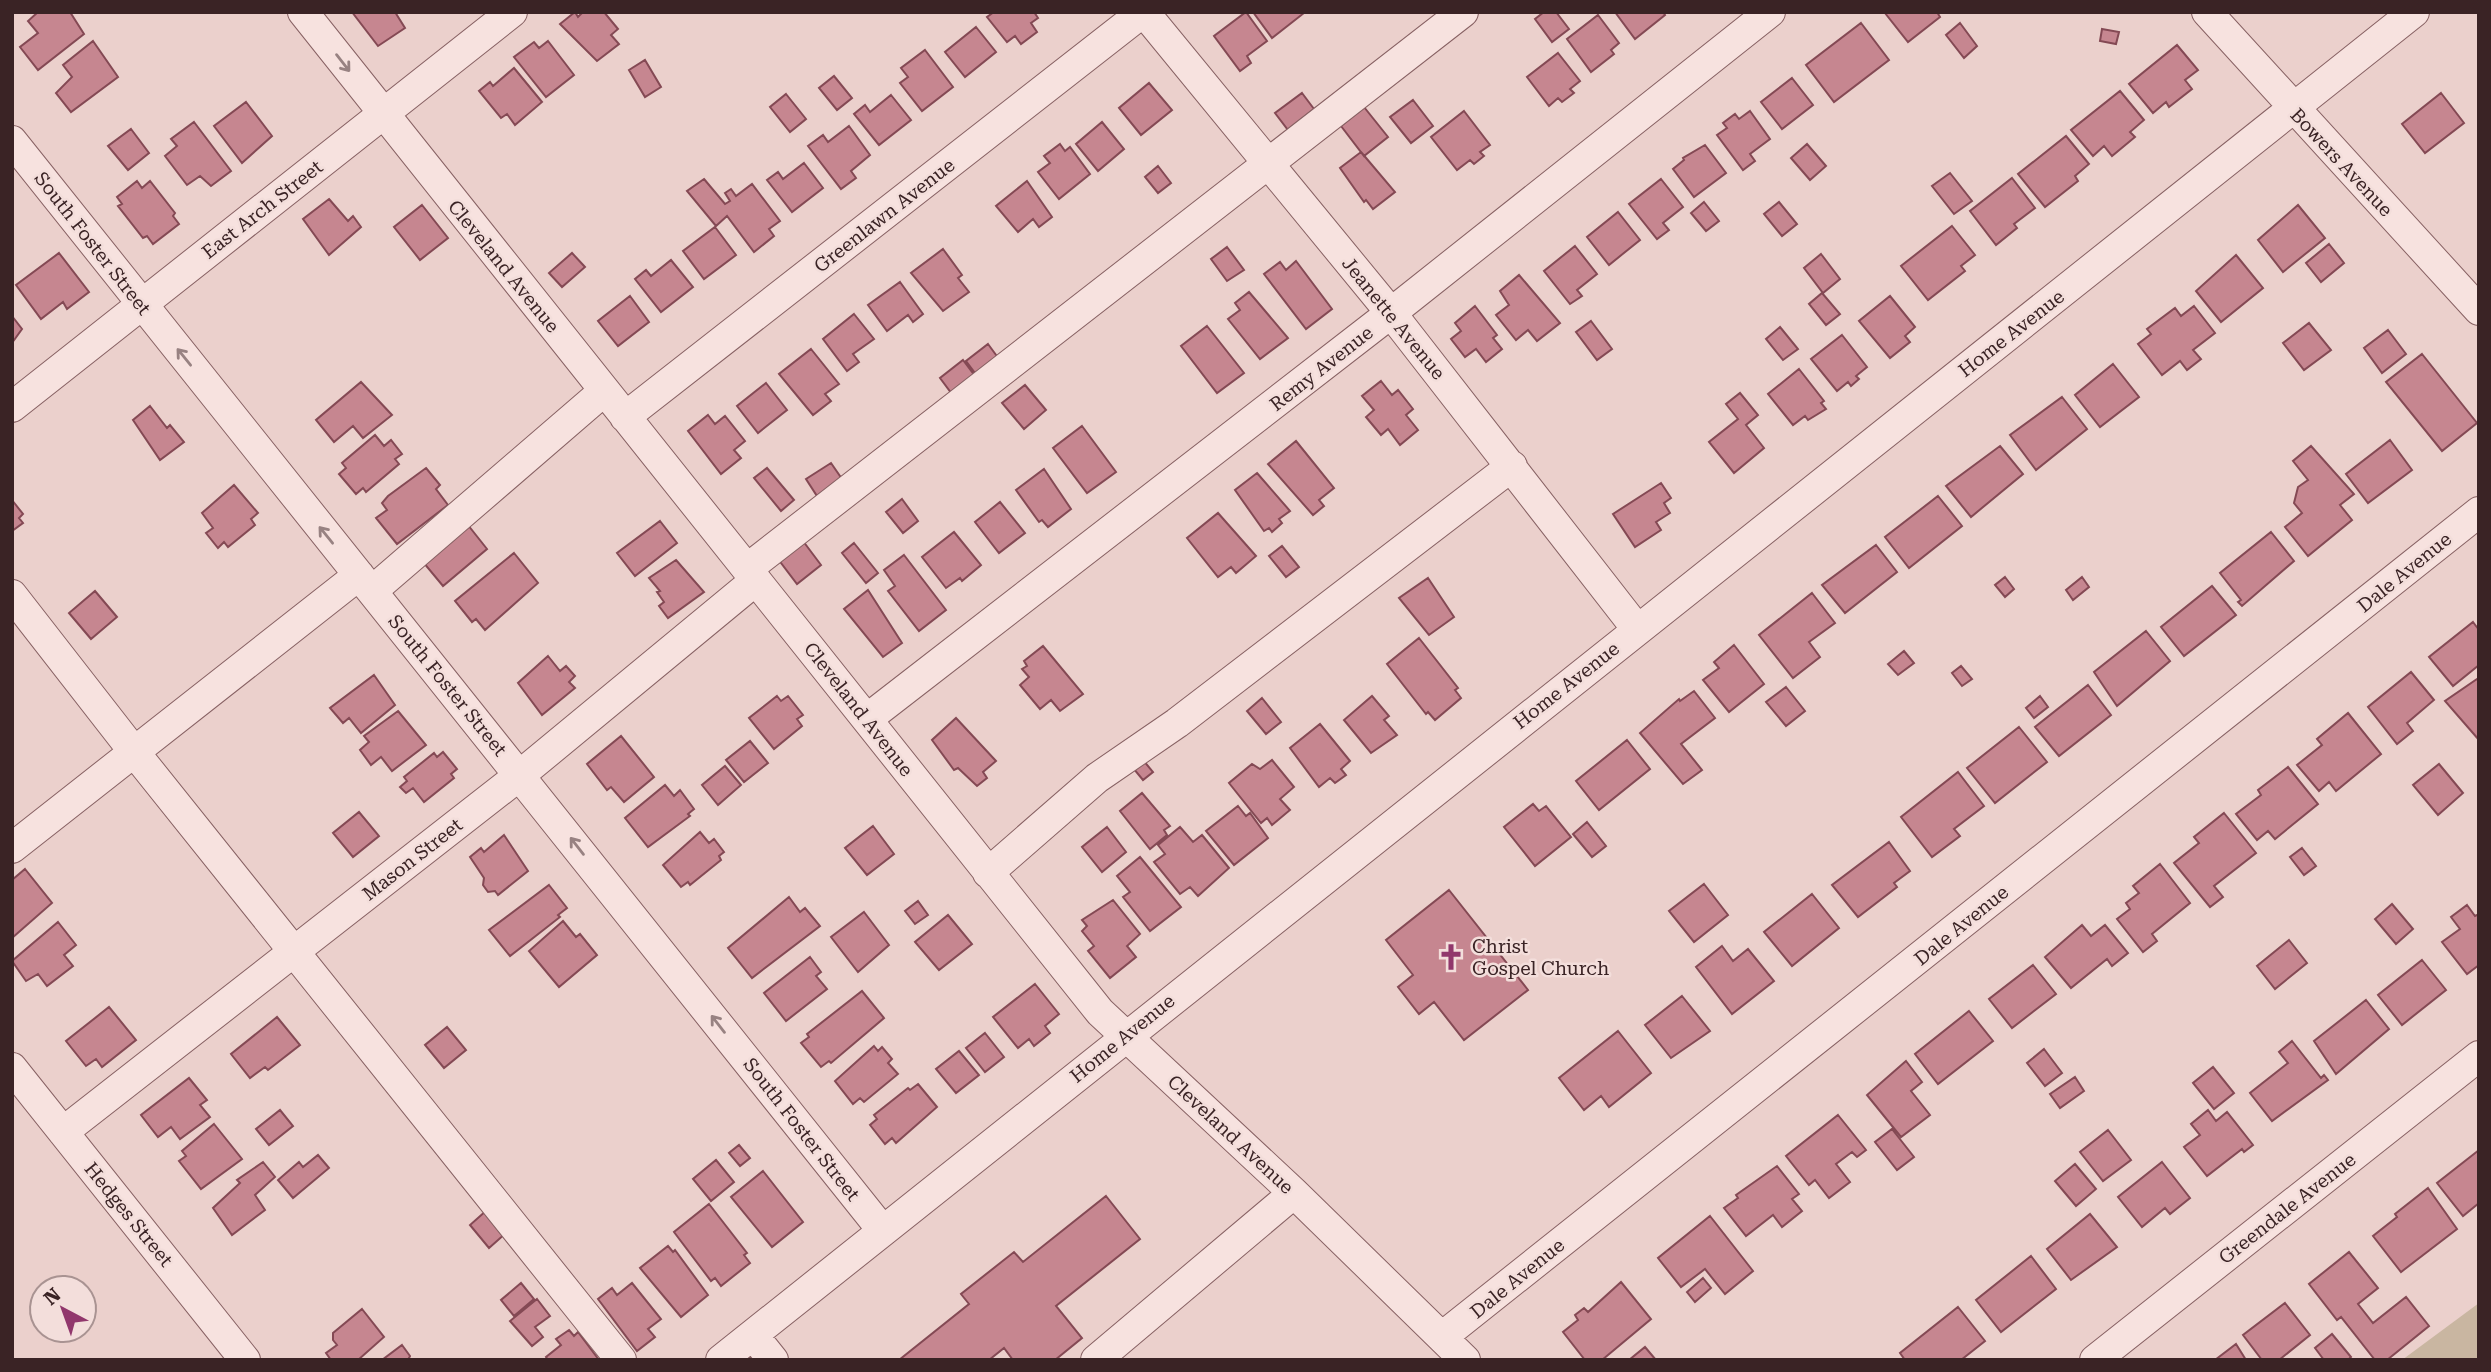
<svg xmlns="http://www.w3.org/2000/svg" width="2491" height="1372" viewBox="0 0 2491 1372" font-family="'Roboto Serif',serif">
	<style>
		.green { fill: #c9b6a1 }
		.building { fill: #c68690; stroke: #844954; stroke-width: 2 }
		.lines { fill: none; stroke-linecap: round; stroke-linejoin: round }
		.minor-casing { stroke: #876163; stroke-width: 32 }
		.minor { stroke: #f7e2df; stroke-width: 30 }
		.oneway { stroke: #988282 }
		.labels { text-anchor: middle; stroke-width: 5; stroke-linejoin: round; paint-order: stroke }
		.street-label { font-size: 19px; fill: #3a2325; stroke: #f3dedb }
		.poi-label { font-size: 19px; fill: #3a2325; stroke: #f3dedb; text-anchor: start }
	</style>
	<rect width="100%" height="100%" fill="#ebd0cc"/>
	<path class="green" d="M2479 1303V1360H2402Z"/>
	<path class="building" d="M38 12H70L84 34 38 70 20 47 38 33 28 21Z
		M352 12H395L405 28 378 46Z
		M575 12 578 17 583 12H604L618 29 611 35 619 44 597 61 560 24Z
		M994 12H1034L1038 18 1031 23 1037 32 1021 44 1015 36 1007 42 987 17Z
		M1246 12 1267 41 1247 56 1251 63 1240 71 1214 36Z
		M1253 12H1303L1304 13 1272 38Z
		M1544 12H1556L1569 29 1552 42 1535 19Z
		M1615 12H1663L1665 15 1635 39Z
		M1937 12 1940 17 1908 42 1885 13Z
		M1598 15 1619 43 1611 50 1614 54 1591 72 1567 39Z
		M1861 23 1889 60 1834 102 1806 65Z
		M1960 23 1977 46 1964 58 1946 35Z
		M976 27 996 52 965 77 945 52Z
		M2102 29 2119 32 2116 44 2100 41Z
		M93 41 118 77 71 112 56 93 72 77 63 65Z
		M548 41 574 75 546 97 514 57 534 42 539 48Z
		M2177 45 2198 70 2185 80 2192 89 2169 107 2166 102 2153 113 2129 84Z
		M925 50 953 87 922 111 900 83 908 77 901 68Z
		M1558 53 1580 81 1570 89 1574 93 1562 102 1558 98 1549 106 1527 77Z
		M645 60 661 87 645 97 629 70Z
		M514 68 542 102 515 125 507 114 501 118 479 91 490 82 493 86Z
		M834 76 852 98 837 110 819 88Z
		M1792 78 1813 105 1782 129 1761 102Z
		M1149 83 1172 110 1141 135 1119 108Z
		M2120 91 2144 120 2130 132 2135 137 2112 156 2104 146 2093 156 2071 130Z
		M1302 93 1314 109 1288 130 1275 113Z
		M2441 93 2464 123 2425 153 2402 124Z
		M786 94 806 119 790 132 770 107Z
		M891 95 911 120 879 145 854 114 865 105 870 112Z
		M1413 100 1433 126 1411 143 1390 117Z
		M246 102 272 136 242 163 214 126Z
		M1364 107 1388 137 1364 156 1341 126Z
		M1464 111 1490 145 1480 152 1484 156 1474 164 1470 160 1457 170 1431 137Z
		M1750 111 1770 139 1750 154 1755 161 1743 170 1717 135 1727 128 1723 123 1735 114 1739 119Z
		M194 122 231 171 211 186 200 176 187 185 165 156 177 146 171 139Z
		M1102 122 1124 149 1098 171 1076 144Z
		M849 126 870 155 851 171 856 178 841 189 808 146 823 135 828 142Z
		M131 129 149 153 128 170 108 146Z
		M2066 136 2089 164 2075 176 2078 181 2045 207 2018 174Z
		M1060 144 1065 151 1070 147 1090 174 1059 199 1038 172 1050 163 1044 156Z
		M1807 144 1826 166 1810 180 1791 158Z
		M1705 145 1726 173 1694 197 1673 169 1684 160 1683 158Z
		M1361 152 1395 192 1373 209 1366 200 1364 202 1340 168Z
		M804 163 823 188 792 212 767 180 778 172 783 179Z
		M1158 166 1171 183 1158 193 1145 177Z
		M1950 173 1972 201 1954 214 1932 186Z
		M2012 178 2035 208 2014 224 2017 228 1996 245 1970 211Z
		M704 179 725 204 730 201 725 193 731 189 736 196 752 184 780 221 769 229 774 236 754 252 727 216 716 226 687 191Z
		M1661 179 1683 207 1663 223 1669 230 1657 239 1629 204Z
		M137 181 142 188 150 181 175 213 173 216 179 224 153 244 147 236 143 238 118 206 122 204 117 197Z
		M1027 181 1052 217 1039 227 1033 219 1018 232 996 206Z
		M329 199 348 221 353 216 361 227 329 255 303 219Z
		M1704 202 1719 221 1706 231 1691 213Z
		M1779 202 1797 224 1782 236 1764 214Z
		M422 205 448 238 420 260 394 227Z
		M2298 205 2325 238 2283 272 2258 240Z
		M1618 212 1640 240 1609 265 1587 237Z
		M1952 226 1975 255 1961 266 1965 271 1928 300 1901 266Z
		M715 227 736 255 704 279 683 251Z
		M2329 244 2344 263 2321 282 2306 263Z
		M1575 246 1597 274 1577 290 1582 296 1570 304 1544 271Z
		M1227 247 1244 270 1227 281 1211 259Z
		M943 249 962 275 958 278 969 292 943 311 911 273Z
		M59 253 89 292 67 309 63 302 41 319 16 285Z
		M572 253 585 267 562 287 549 273Z
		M1821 254 1840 279 1823 293 1804 268Z
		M2236 255 2263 288 2221 322 2196 291Z
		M671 260 693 287 661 312 635 279 646 270 651 276Z
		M1296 261 1332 309 1306 329 1264 274 1280 262 1286 270Z
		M1519 275 1560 323 1537 341 1528 330 1516 340 1496 315 1509 305 1500 291Z
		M900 282 923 314 913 322 908 315 887 331 868 305Z
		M1249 292 1288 338 1260 359 1228 319 1240 310 1235 303Z
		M1822 293 1840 314 1826 325 1809 304Z
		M630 296 649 322 618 346 598 321Z
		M1890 296 1915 327 1905 336 1910 342 1890 358 1859 321Z
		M1475 306 1497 335 1493 338 1502 349 1486 362 1476 349 1465 357 1451 339 1461 331 1455 323Z
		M2194 306 2215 333 2193 350 2201 359 2187 370 2180 361 2162 375 2138 344 2151 334 2147 329 2175 308 2181 316Z
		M854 314 874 339 853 354 859 362 847 371 823 339Z
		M12 316 22 329 12 343Z
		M1591 321 1612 349 1597 360 1576 332Z
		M2309 323 2331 350 2304 370 2283 343Z
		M1207 326 1244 373 1217 393 1181 346Z
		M1780 327 1798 349 1783 360 1766 339Z
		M2388 330 2406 354 2382 373 2364 348Z
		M1842 335 1867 367 1856 376 1859 379 1851 386 1848 382 1837 391 1811 359Z
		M988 344 999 359 978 377 966 361Z
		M811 349 839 384 825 394 831 401 813 415 779 374Z
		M2422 354 2477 423 2442 451 2386 382Z
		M963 360 975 376 952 394 940 378Z
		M2113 364 2139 397 2100 427 2075 395Z
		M1799 369 1824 401 1821 403 1826 409 1808 420 1805 416 1793 425 1768 394Z
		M1381 381 1392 395 1398 390 1413 409 1406 415 1418 430 1400 445 1388 429 1381 435 1366 417 1374 410 1362 396Z
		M361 382 392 415 363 438 353 426 334 442 316 420Z
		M766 383 787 410 758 433 737 406Z
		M1025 385 1046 410 1024 429 1002 403Z
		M1740 393 1758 415 1746 425 1764 448 1734 473 1709 442 1738 419 1726 404Z
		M2062 397 2087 429 2036 470 2010 435Z
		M150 406 167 428 170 425 184 442 160 460 133 420Z
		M708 415 715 424 725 416 745 441 734 450 741 458 721 474 688 431Z
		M1082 426 1116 472 1087 493 1053 448Z
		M375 435 384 446 391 440 402 454 395 459 399 464 366 492 363 488 356 494 339 474 346 468 342 463Z
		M2390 440 2412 470 2368 503 2346 474Z
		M1296 441 1334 488 1319 500 1324 506 1313 515 1268 464Z
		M2000 446 2023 474 1971 517 1946 486Z
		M2311 446 2354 494 2340 505 2352 520 2308 556 2285 527 2302 513 2294 503 2298 487 2308 480 2293 461Z
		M831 463 842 479 817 496 806 479Z
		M426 468 440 485 436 489 448 505 397 544 376 518 387 510 382 503 388 496Z
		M767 468 794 500 781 511 754 478Z
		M1044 469 1071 509 1048 527 1042 520 1039 522 1016 490Z
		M1257 473 1290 511 1279 519 1282 523 1272 532 1269 528 1264 531 1235 490Z
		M1661 483 1671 498 1664 503 1670 513 1656 522 1661 530 1635 547 1613 514Z
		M234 485 258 513 251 519 255 525 228 547 224 542 218 548 206 533 213 528 202 513Z
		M1938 496 1962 526 1909 568 1885 537Z
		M902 499 918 521 903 533 886 512Z
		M12 500 23 514 19 518 23 523 12 531Z
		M1000 502 1025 533 999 553 975 522Z
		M1218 513 1256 556 1236 573 1231 567 1218 577 1187 538Z
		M464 520 487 549 443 586 418 556Z
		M660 521 677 543 635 576 617 553Z
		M954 532 981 565 962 581 960 578 946 588 922 557Z
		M2271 532 2294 561 2242 606 2238 602 2241 600 2220 573Z
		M800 537 821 565 797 584 775 555Z
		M854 543 878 573 866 583 842 553Z
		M1876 545 1897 572 1845 613 1822 585Z
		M1282 546 1299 567 1286 577 1269 556Z
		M514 553 538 583 485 630 476 619 472 622 455 601Z
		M904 555 946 610 919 631 888 591 895 586 884 570Z
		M676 560 704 592 668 618 659 606 664 602 657 592 660 591 649 578Z
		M2005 577 2014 589 2005 597 1995 585Z
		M2082 577 2089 587 2073 600 2066 590Z
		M1428 578 1454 617 1429 635 1399 598Z
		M2212 586 2236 615 2184 656 2161 627Z
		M868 590 902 643 883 657 844 609Z
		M95 591 117 617 91 639 69 613Z
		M1812 593 1835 623 1809 642 1820 657 1793 678 1759 635Z
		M2473 622 2479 630V665L2453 686 2429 657Z
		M2146 631 2170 661 2117 706 2094 672Z
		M1419 638 1458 688 1455 690 1461 698 1435 720 1428 712 1426 714 1387 664Z
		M1734 645 1764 684 1729 712 1703 680 1719 668 1714 662Z
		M1043 646 1083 694 1060 711 1051 700 1040 709 1020 685 1029 677 1022 669 1027 666 1024 661Z
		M1904 651 1914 663 1898 675 1888 664Z
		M548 656 560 671 566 666 575 676 569 682 575 688 542 715 518 683Z
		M1961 666 1972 679 1962 686 1952 673Z
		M2411 672 2434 700 2407 723 2413 731 2397 744 2368 707Z
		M374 675 395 705 361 733 349 718 343 723 330 708Z
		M2477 679 2479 681V740L2445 701Z
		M2088 685 2111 715 2059 756 2035 727Z
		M1786 687 1805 711 1786 726 1766 702Z
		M1694 691 1715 718 1681 744 1702 770 1683 784 1640 733 1679 699 1680 701Z
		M777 696 781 701 788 696 803 715 797 719 802 726 774 749 749 718Z
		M1372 696 1389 716 1384 720 1397 735 1371 753 1344 720Z
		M2040 696 2048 707 2034 718 2026 708Z
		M1262 698 1281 722 1266 734 1247 711Z
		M398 711 426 745 392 771 381 757 371 765 360 750 369 742 364 736Z
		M2348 713 2381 754 2336 791 2329 782 2319 791 2297 765 2322 745 2317 739Z
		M956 718 996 761 983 772 987 778 977 786 958 768 954 770 932 740Z
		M1320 724 1350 761 1341 769 1346 775 1335 783 1330 778 1319 787 1290 748Z
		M2019 727 2047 762 1995 803 1967 768Z
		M621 736 654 777 624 802 611 787 607 790 587 764Z
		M1627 740 1650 769 1599 810 1576 781Z
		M750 741 768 763 744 782 726 760Z
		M443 752 457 769 451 774 454 778 424 802 413 788 406 793 400 787 407 781 404 777 434 753 437 757Z
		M1143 760 1153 772 1143 780 1133 768Z
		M1272 760 1294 787 1280 799 1290 810 1272 825 1267 818 1261 823 1229 783 1252 764 1260 769Z
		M2439 764 2463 793 2438 815 2413 785Z
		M725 766 741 785 718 805 702 785Z
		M2288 767 2318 804 2275 839 2268 831 2257 840 2236 814 2261 795 2258 790Z
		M1958 772 1984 806 1954 829 1960 836 1932 857 1901 817Z
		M665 785 674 796 680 790 694 809 688 814 690 816 648 847 625 818Z
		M1142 793 1170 826 1164 830 1167 835 1150 849 1120 811Z
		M1533 804 1539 811 1546 806 1571 837 1535 866 1504 827Z
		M1238 806 1246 816 1250 813 1268 838 1234 865 1206 831Z
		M359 812 379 836 353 857 333 833Z
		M2224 813 2256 853 2214 886 2223 897 2210 907 2174 863 2199 843 2194 837Z
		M1587 822 1606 846 1592 857 1573 834Z
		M873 826 894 854 867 875 845 848Z
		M1107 827 1126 852 1102 872 1082 847Z
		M1180 827 1193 842 1202 835 1229 868 1198 896 1190 887 1180 894 1154 862 1165 854 1158 845Z
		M700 832 709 843 714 839 724 852 719 856 721 860 690 885 688 882 681 887 663 865Z
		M504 835 528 871 498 895 495 891 488 892 483 885 484 878 470 857 481 848 484 852Z
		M1889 842 1910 871 1894 883 1897 887 1858 917 1832 885Z
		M2302 848 2316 866 2304 875 2290 857Z
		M1140 857 1181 907 1150 931 1123 897 1130 892 1117 876Z
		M2160 864 2190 903 2152 934 2157 941 2143 952 2117 919 2130 909 2126 903 2139 893 2133 886Z
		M25 869 52 903 12 938V880Z
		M1704 884 1728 915 1694 942 1669 911Z
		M549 885 567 908 558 915 560 917 510 956 489 930Z
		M1449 890 1528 990 1464 1040 1434 1002 1419 1014 1398 987 1413 975 1386 940Z
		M1812 894 1839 928 1792 966 1764 932Z
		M789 897 800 912 805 908 820 926 752 978 728 948Z
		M1113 900 1140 934 1127 946 1136 957 1110 978 1088 951 1094 946 1082 931 1087 926 1082 920Z
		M918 901 928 915 915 924 905 911Z
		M2392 904 2413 929 2396 944 2375 919Z
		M2467 905 2475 916 2479 914V965L2467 974 2442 942 2460 929 2451 917Z
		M864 912 889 945 858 972 831 937Z
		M948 915 972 944 939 970 915 942Z
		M563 921 576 937 580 934 597 955 559 987 529 951Z
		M58 922 76 945 64 955 73 966 47 986 38 974 26 981 12 961Z
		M2082 925 2091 936 2105 925 2128 953 2112 966 2107 959 2071 988 2045 957Z
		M2289 940 2307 963 2275 989 2257 966Z
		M1722 946 1733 961 1748 949 1774 981 1732 1014 1696 967Z
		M810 957 821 972 816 976 827 989 786 1021 764 993Z
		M2422 960 2446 990 2402 1025 2378 995Z
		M2033 965 2056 994 2012 1028 1989 999Z
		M1035 984 1059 1014 1045 1026 1050 1033 1034 1046 1029 1039 1018 1048 993 1017Z
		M862 991 884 1018 831 1063 829 1061 821 1067 801 1043 809 1037 807 1034Z
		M1682 996 1710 1031 1671 1058 1645 1025Z
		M2366 1000 2389 1029 2336 1074 2314 1041Z
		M109 1007 136 1040 102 1067 96 1059 86 1066 66 1041Z
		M1969 1011 1993 1041 1938 1084 1915 1054Z
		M277 1017 300 1045 268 1070 265 1067 250 1078 231 1054Z
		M447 1027 466 1050 444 1068 425 1045Z
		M1618 1031 1651 1073 1609 1107 1601 1096 1584 1110 1559 1078Z
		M985 1033 1004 1057 985 1072 966 1048Z
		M2292 1041 2321 1078 2324 1075 2328 1080 2272 1121 2250 1093 2288 1063 2279 1052Z
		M874 1046 878 1051 882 1047 892 1059 888 1063 898 1074 864 1102 860 1098 853 1104 835 1081Z
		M2044 1049 2062 1073 2045 1086 2027 1063Z
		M959 1051 979 1075 956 1093 936 1069Z
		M1906 1061 1922 1082 1911 1091 1930 1115 1901 1137 1867 1095Z
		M2213 1067 2234 1093 2214 1109 2193 1083Z
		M2075 1077 2084 1091 2060 1108 2050 1094Z
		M189 1078 207 1100 200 1105 210 1117 180 1139 171 1127 158 1137 141 1115Z
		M918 1084 937 1107 896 1143 892 1138 885 1144 870 1125 877 1119 874 1115 908 1088 910 1090Z
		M280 1110 293 1126 269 1145 256 1129Z
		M2208 1110 2216 1121 2227 1112 2253 1145 2244 1152 2242 1149 2207 1176 2184 1147 2200 1135 2191 1124Z
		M1838 1115 1866 1150 1857 1157 1852 1152 1836 1164 1850 1182 1829 1198 1815 1180 1809 1185 1786 1156Z
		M214 1124 242 1159 201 1189 179 1161 186 1156 182 1151Z
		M1892 1129 1914 1157 1897 1170 1875 1142Z
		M2108 1130 2131 1160 2103 1181 2080 1152Z
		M739 1145 750 1158 740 1166 729 1153Z
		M2479 1150V1203L2463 1216 2437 1183Z
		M318 1155 329 1168 293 1198 278 1180 299 1162 303 1167Z
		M716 1160 734 1182 711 1201 693 1179Z
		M263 1162 275 1177 255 1195 265 1210 232 1235 213 1208 240 1183 237 1180Z
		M2162 1162 2190 1198 2170 1214 2165 1208 2142 1227 2118 1197Z
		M2075 1164 2096 1189 2076 1206 2055 1181Z
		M1777 1166 1799 1194 1792 1199 1802 1211 1782 1227 1773 1215 1746 1236 1724 1208 1738 1198 1736 1195Z
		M763 1171 803 1222 772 1247 731 1197Z
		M2428 1188 2457 1229 2401 1272 2373 1236 2397 1217 2395 1214Z
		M1106 1196 1140 1239 1056 1306 1082 1338 1055 1360H1013L1004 1348 989 1360H899L969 1304 961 1294 1014 1252 1023 1262Z
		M709 1204 747 1253 744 1255 750 1263 721 1286 715 1278 711 1281 674 1232Z
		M487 1210 506 1233 489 1248 470 1225Z
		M2090 1214 2117 1247 2071 1280 2047 1249Z
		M1710 1216 1753 1271 1725 1294 1705 1269 1681 1287 1658 1258Z
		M668 1246 673 1252 675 1250 708 1295 681 1317 640 1268Z
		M2349 1252 2378 1288 2358 1304 2373 1323 2406 1297 2429 1326 2387 1360H2375L2341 1317 2337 1320 2309 1284Z
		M2031 1256 2056 1289 2001 1332 1976 1300Z
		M1703 1278 1711 1288 1695 1302 1687 1292Z
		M1621 1282 1651 1319 1602 1360H1585L1563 1332 1578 1320 1575 1315 1584 1308 1588 1312Z
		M521 1283 534 1299 514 1316 501 1300Z
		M632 1283 661 1319 648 1329 655 1337 637 1351 598 1299 612 1288 617 1295Z
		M537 1299 550 1316 535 1327 543 1337 532 1346 510 1321Z
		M2285 1303 2310 1335 2279 1360H2262L2243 1335Z
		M1958 1307 1985 1341 1961 1360H1905L1900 1353Z
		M362 1309 384 1337 358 1360H331L326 1353 337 1345 333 1340V1333Z
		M569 1330 574 1336 578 1332 599 1360H548L546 1357 561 1345 556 1339Z
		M2332 1334 2351 1357 2348 1360H2324L2315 1348Z
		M2236 1344 2246 1360H2215Z
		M402 1345 410 1356 408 1360H382Z
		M1645 1347 1656 1360H1629Z"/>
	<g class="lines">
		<defs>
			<path id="minor" d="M303 12 1100 1012 1294 1193 1465 1360
				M1144 12 1391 313 1637 629
				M2207 12 2479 310
				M12 141 883 1231
				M12 407 512 12
				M625 417 1143 12
				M747 569 1463 12
				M372 591 604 391
				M12 595 135 753 621 1360
				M867 719 1391 313 1770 12
				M12 848 359 575
				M988 873 1097 778 1177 723 1512 466
				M12 1068 245 1360
				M63 1132 520 775 756 580
				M753 1335 773 1360
				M1442 1337 2479 512
				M721 1360 2414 12
				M1096 1360 1294 1193
				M2095 1360 2479 1056"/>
		</defs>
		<use href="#minor" class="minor-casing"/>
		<use href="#minor" class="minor"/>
	</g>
	<defs><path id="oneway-shaft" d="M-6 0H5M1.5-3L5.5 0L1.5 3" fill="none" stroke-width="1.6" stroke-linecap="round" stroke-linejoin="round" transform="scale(1.75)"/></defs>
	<g class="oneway">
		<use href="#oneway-shaft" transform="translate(343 63) rotate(52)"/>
		<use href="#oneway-shaft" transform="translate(184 357) rotate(-129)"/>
		<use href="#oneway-shaft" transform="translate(326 535) rotate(-129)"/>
		<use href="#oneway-shaft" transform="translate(577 846) rotate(-128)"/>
		<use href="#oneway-shaft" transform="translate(718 1024) rotate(-128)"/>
	</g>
	<defs>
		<symbol id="church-bare" viewBox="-9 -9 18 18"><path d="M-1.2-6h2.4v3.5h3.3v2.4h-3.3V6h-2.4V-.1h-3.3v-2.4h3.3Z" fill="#91376c" stroke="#f3dedb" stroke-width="2.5" paint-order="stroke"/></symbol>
	</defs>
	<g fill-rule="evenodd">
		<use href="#church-bare" x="1432" y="938" width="38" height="38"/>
	</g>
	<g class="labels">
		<g class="street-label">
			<text transform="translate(2342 162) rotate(47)" y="7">Bowers Avenue</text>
			<text transform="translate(262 209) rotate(-38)" y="7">East Arch Street</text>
			<text transform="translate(884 215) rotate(-38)" y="7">Greenlawn Avenue</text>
			<text transform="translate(93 243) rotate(52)" y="7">South Foster Street</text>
			<text transform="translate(504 266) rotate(51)" y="7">Cleveland Avenue</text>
			<text transform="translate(1394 318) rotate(51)" y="7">Jeanette Avenue</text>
			<text transform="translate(2011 333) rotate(-38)" y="7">Home Avenue</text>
			<text transform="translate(1321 368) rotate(-38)" y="7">Remy Avenue</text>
			<text transform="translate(2404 572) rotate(-39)" y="7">Dale Avenue</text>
			<text transform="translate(448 685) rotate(51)" y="7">South Foster Street</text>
			<text transform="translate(1566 685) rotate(-38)" y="7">Home Avenue</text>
			<text transform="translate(859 709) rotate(52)" y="7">Cleveland Avenue</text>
			<text transform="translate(412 859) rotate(-38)" y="7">Mason Street</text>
			<text transform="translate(1961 925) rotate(-39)" y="7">Dale Avenue</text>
			<text transform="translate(1122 1038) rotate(-39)" y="7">Home Avenue</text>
			<text transform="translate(802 1129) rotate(52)" y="7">South Foster Street</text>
			<text transform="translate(1231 1134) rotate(43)" y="7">Cleveland Avenue</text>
			<text transform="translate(2287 1208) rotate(-38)" y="7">Greendale Avenue</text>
			<text transform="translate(129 1214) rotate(51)" y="7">Hedges Street</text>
			<text transform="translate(1517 1278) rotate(-39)" y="7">Dale Avenue</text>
		</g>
		<g class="poi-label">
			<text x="1472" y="953">Christ<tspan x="1472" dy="22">Gospel Church</tspan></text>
		</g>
	</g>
	<rect width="2491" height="1372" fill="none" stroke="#3a2325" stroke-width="28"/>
	<g transform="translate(63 1309) rotate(319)"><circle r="33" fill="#f3dedb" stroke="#a99392" stroke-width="2"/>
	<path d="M0-5L12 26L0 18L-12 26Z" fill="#91376c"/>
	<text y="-10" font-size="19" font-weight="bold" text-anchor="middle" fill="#3a2325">N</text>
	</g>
</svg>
